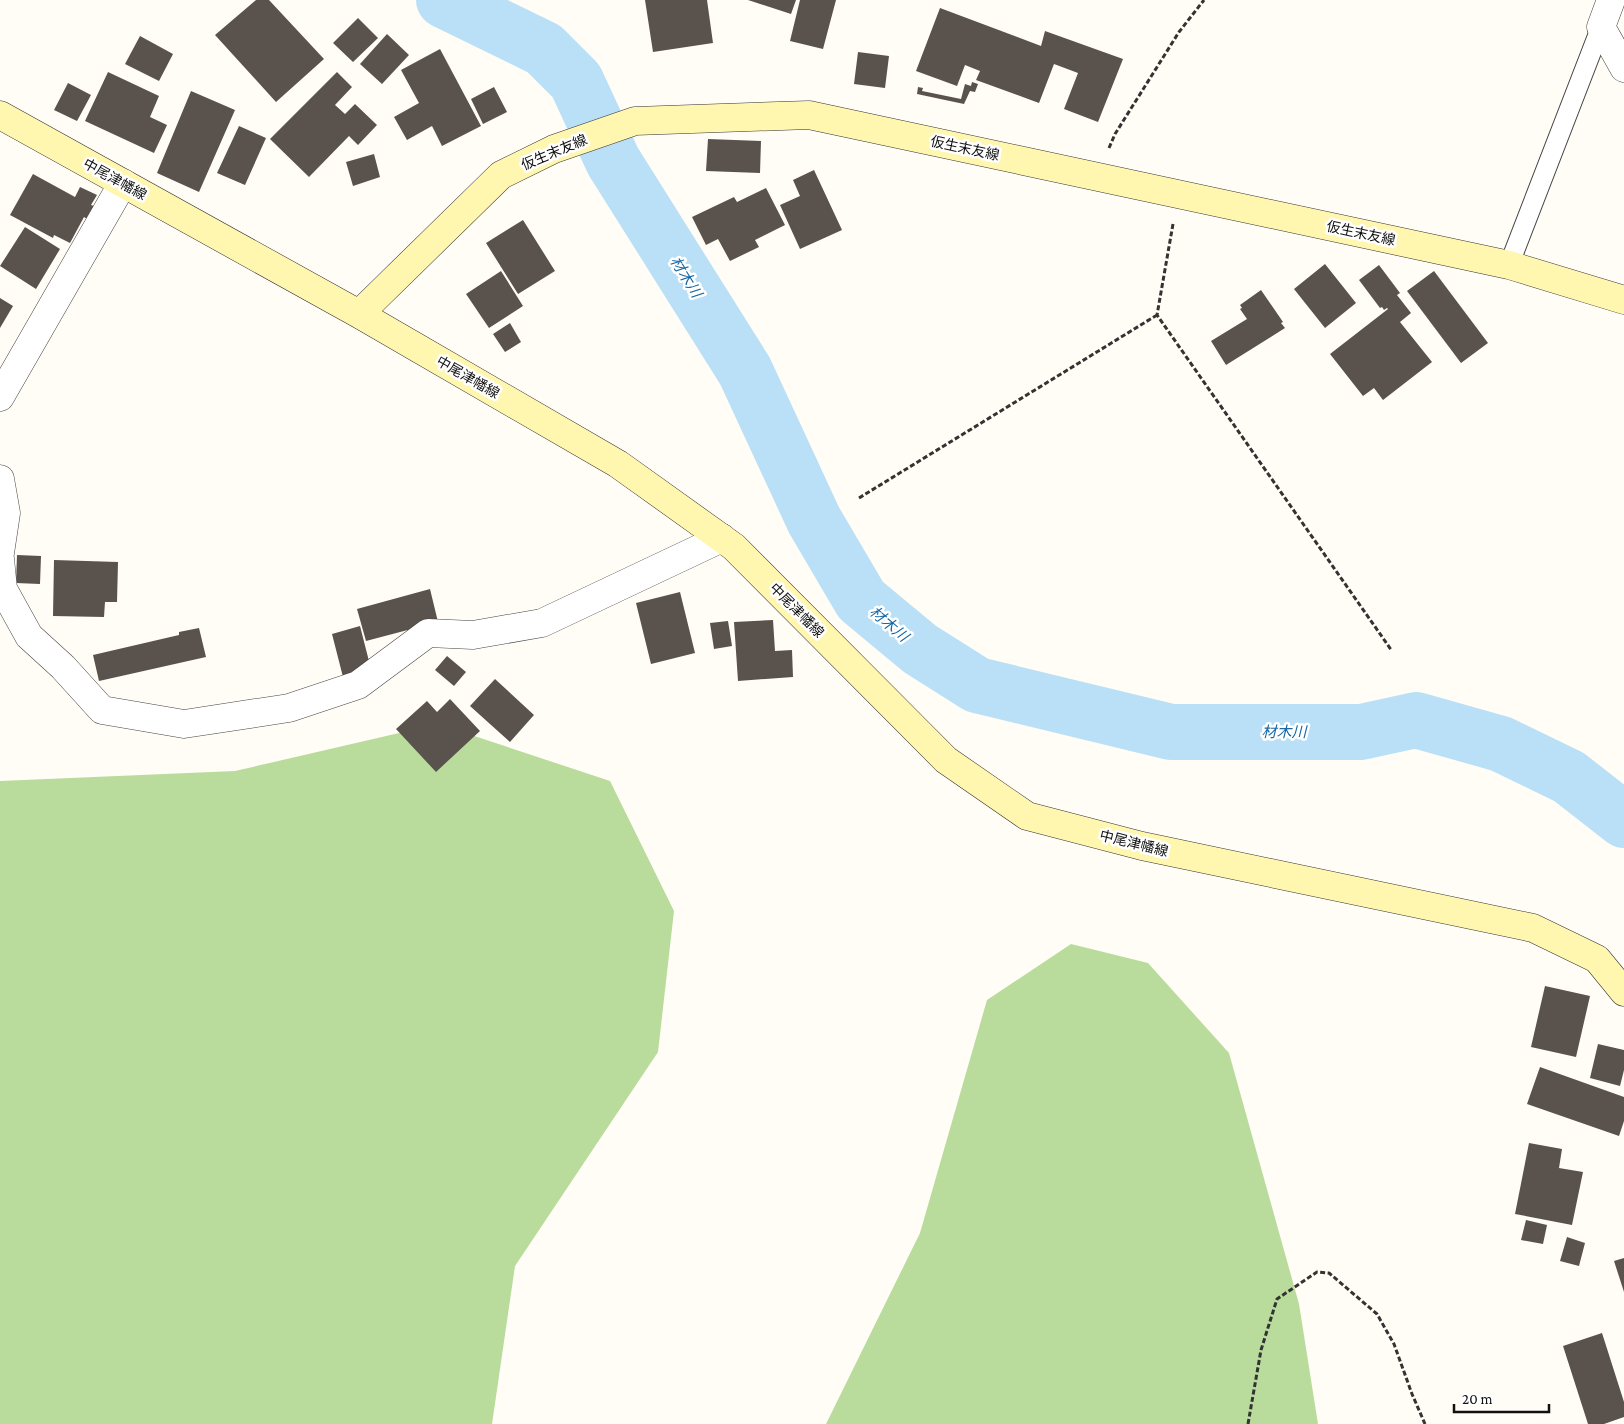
<svg xmlns="http://www.w3.org/2000/svg" width="1624" height="1424" viewBox="0 0 1624 1424" font-family="'Crimson Pro','Noto Sans JP',serif">
	<style>
		.forest { fill: #b9dc9c }
		.lines { fill: none; stroke-linecap: round; stroke-linejoin: round }
		.river { stroke: #b9e0f7; stroke-width: 56 }
		.building { fill: #5a524d }
		.lane-casing { stroke: #444; stroke-width: 21 }
		.street-casing { stroke: #444; stroke-width: 29 }
		.secondary-casing { stroke: #333; stroke-width: 29 }
		.path { stroke: #333; stroke-width: 3; stroke-dasharray: 5 2.5; stroke-linecap: butt }
		.lane { stroke: #fff; stroke-width: 19 }
		.street { stroke: #fff; stroke-width: 28 }
		.secondary { stroke: #fff6b0; stroke-width: 28 }
		.labels { text-anchor: middle; stroke-width: 5; stroke-linejoin: round; paint-order: stroke }
		.street-label { font-size: 14px; fill: #111; stroke: #fff }
		.water-label { font-size: 15px; font-style: italic; fill: #1768a6; stroke: #fff }
	</style>
	<rect width="100%" height="100%" fill="#fffdf5"/>
	<path class="forest" d="M438 724 610 781 674 911 658 1052 515 1266 492 1424H0V781L235 771Z
		M1071 944 1148 963 1229 1053 1299 1304 1318 1424H826L920 1233 987 1000Z"/>
	<g class="lines">
		<path class="river" d="M444 0 544 49 576 81 613 161 745 371 814 520 861 600 920 649 977 685 1171 732H1361L1416 720 1501 744 1569 777 1624 820"/>
	</g>
	<path class="building" d="M256 0H269L324 59 276 102 215 35Z
		M645 0H707L713 43 653 52Z
		M748 0H796L791 14Z
		M800 0H836L823 49 790 41Z
		M940 8 1041 46 1045 31 1123 59 1098 122 1064 109 1078 73 1054 64 1039 103 976 80 980 71 965 65 957 86 916 71Z
		M358 18 378 38 353 62 333 43Z
		M387 34 409 55 382 84 360 64Z
		M140 36 173 54 159 81 125 64Z
		M440 49 481 126 442 146 432 126 407 140 394 117 419 103 401 70Z
		M858 52 889 56 885 88 854 84Z
		M108 72 159 96 150 117 167 125 154 153 85 121Z
		M337 72 352 87 335 105 345 114 355 104 377 125 358 145 349 136 309 177 270 139Z
		M972 82 978 84 975 92 970 91 964 104 917 94 918 87 923 88 922 91 961 99 965 84 971 86Z
		M68 83 91 95 77 121 54 110Z
		M494 87 507 112 483 124 471 99Z
		M191 91 235 110 199 192 157 173Z
		M239 126 266 138 245 185 217 173Z
		M708 139 761 141 760 173 706 171Z
		M374 154 380 177 353 186 346 162Z
		M814 170 842 230 800 249 780 205 800 196 793 180Z
		M33 174 75 197 80 187 97 195 91 205 94 206 87 219 84 217 70 243 54 235 53 238 10 215Z
		M766 188 785 225 755 240 759 247 730 261 718 239 706 245 692 217 734 197 737 202Z
		M523 220 555 271 518 294 486 243Z
		M25 227 60 249 36 289 0 266Z
		M1325 264 1356 303 1325 328 1294 289Z
		M1379 265 1400 293 1397 295 1411 313 1400 322 1432 362 1383 400 1374 388 1363 396 1330 354 1388 309 1387 308 1384 310 1382 307 1380 308 1359 280Z
		M501 271 523 306 489 328 466 294Z
		M1434 271 1488 343 1461 363 1407 291Z
		M1261 290 1283 322 1281 323 1285 328 1226 365 1211 341 1247 319 1240 309 1242 308 1240 305Z
		M0 298 13 306 0 328Z
		M510 323 521 342 505 352 493 334Z
		M17 555 41 556 40 584 16 583Z
		M54 560 118 562 117 602H105L104 617 53 616Z
		M430 589 438 622 366 641 357 609Z
		M680 592 695 653 651 664 636 603Z
		M773 620 775 651 792 650 793 677 738 681 734 622Z
		M728 621 732 646 714 649 710 623Z
		M360 626 371 669 343 677 332 634Z
		M199 628 206 657 99 681 93 655 179 635V632Z
		M447 656 466 672 454 686 435 670Z
		M495 679 534 715 510 742 470 706Z
		M450 699 480 731 436 772 396 729 427 701 437 712Z
		M1545 986 1590 996 1576 1057 1531 1047Z
		M1598 1044 1624 1050V1070L1620 1086 1590 1078Z
		M1540 1067 1624 1097V1121L1619 1136 1527 1104Z
		M1529 1143 1562 1149 1559 1168 1583 1172 1572 1225 1515 1214Z
		M1526 1220 1547 1225 1543 1244 1521 1240Z
		M1567 1237 1585 1243 1579 1266 1560 1261Z
		M1624 1258V1292L1614 1261Z
		M1602 1333 1624 1402V1417L1604 1424H1588L1563 1346Z"/>
	<g class="lines">
		<defs>
			<path id="lane" d="M1509 265 1601 27"/>
			<path id="street" d="M1611 0 1601 27 1624 68
				M0 397 123 183
				M0 479 6 513 0 553
				M0 559 3 589 29 636 63 667 102 710 184 724 289 708 358 685 428 633 473 635 542 623 722 538"/>
			<path id="secondary" d="M0 115 359 314 618 464 734 547 946 760 1027 816 1142 846 1533 928 1597 959 1624 992
				M359 314 501 175 554 149 635 121 809 115 1509 265 1624 300"/>
		</defs>
		<use href="#lane" class="lane-casing"/>
		<use href="#street" class="street-casing"/>
		<use href="#secondary" class="secondary-casing"/>
		<path class="path" d="M1109 148 1115 134 1179 32 1204 0
			M1173 224 1157 315 1392 651
			M859 498 1157 315
			M1248 1424 1261 1350 1277 1299 1317 1272 1329 1273 1377 1314 1394 1344 1412 1394 1425 1424"/>
		<use href="#lane" class="lane"/>
		<use href="#street" class="street"/>
		<use href="#secondary" class="secondary"/>
	</g>
	<g class="labels">
		<g class="street-label">
			<text transform="translate(965 148) rotate(12)" y="5">仮生末友線</text>
			<text transform="translate(554 152) rotate(-23)" y="5">仮生末友線</text>
			<text transform="translate(115 179) rotate(29)" y="5">中尾津幡線</text>
			<text transform="translate(1361 233) rotate(12)" y="5">仮生末友線</text>
			<text transform="translate(468 377) rotate(30)" y="5">中尾津幡線</text>
			<text transform="translate(797 610) rotate(45)" y="5">中尾津幡線</text>
			<text transform="translate(1134 843) rotate(14)" y="5">中尾津幡線</text>
		</g>
		<g class="water-label">
			<text transform="translate(686 277) rotate(58)" y="5">材木川</text>
			<text transform="translate(889 624) rotate(40)" y="5">材木川</text>
			<text x="1284" y="737">材木川</text>
		</g>
	</g>
	<path d="M1454 1404v8h95v-8" fill="none" stroke="#111111" stroke-width="2.5"/>
	<text x="1462" y="1404" font-size="15" fill="#111111" stroke="#ffffff" stroke-width="4" paint-order="stroke">20 m</text>
</svg>
